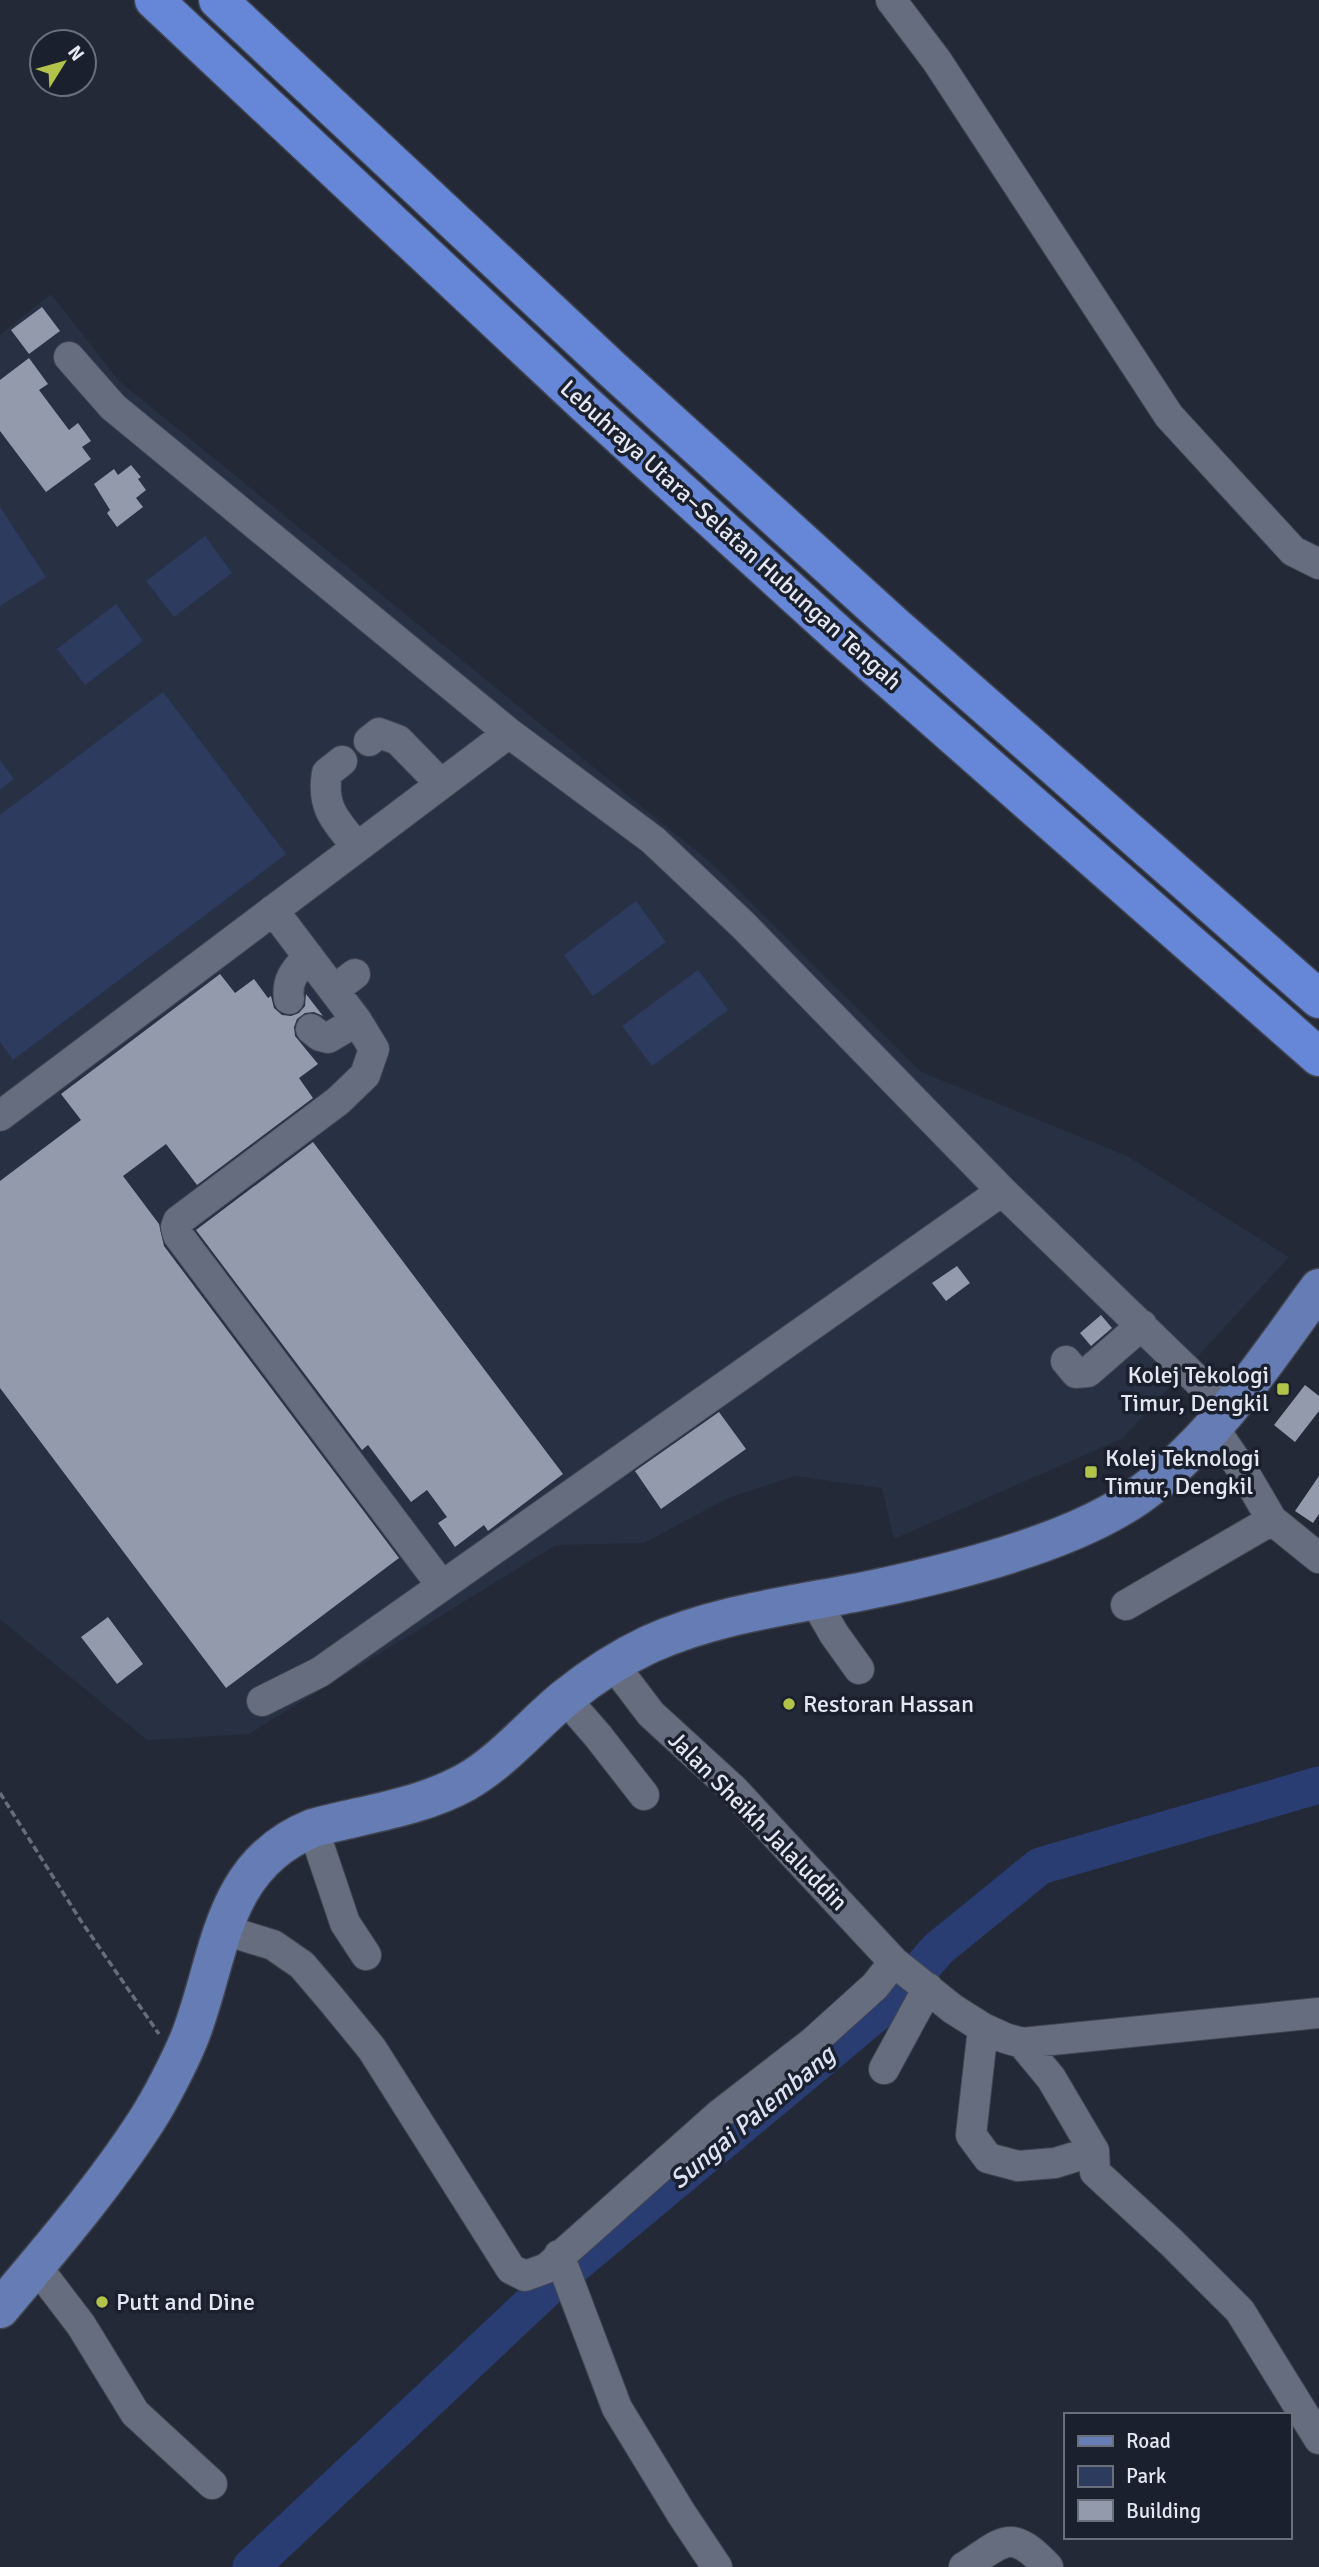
<svg xmlns="http://www.w3.org/2000/svg" width="1319" height="2567" viewBox="0 0 1319 2567" font-family="Signika,sans-serif">
	<style>
		.built { fill: #283044 }
		.green { fill: #2d3b5f }
		.lines { fill: none; stroke-linecap: round; stroke-linejoin: round }
		.river { stroke: #293d73; stroke-width: 37 }
		.building { fill: #929aac }
		.minor-casing { stroke: #404551; stroke-width: 32 }
		.major-casing { stroke: #404551; stroke-width: 41 }
		.highway-casing { stroke: #404551; stroke-width: 41 }
		.path { stroke: #676d79; stroke-width: 3.5; stroke-dasharray: 7 3.5; stroke-linecap: butt }
		.minor { stroke: #666d7e; stroke-width: 30 }
		.major { stroke: #667cb4; stroke-width: 38 }
		.highway { stroke: #6686d8; stroke-width: 38 }
		.poi-dot { fill: #b2c34c; stroke: #1a202d; stroke-width: 2.5 }
		.labels { text-anchor: middle; stroke-width: 7; stroke-linejoin: round; paint-order: stroke }
		.street-label { font-size: 24px; fill: #e3e7f1; stroke: #1a202d }
		.poi-label { font-size: 24px; fill: #e3e7f1; stroke: #1a202d; text-anchor: start }
		.water-label { font-size: 26px; font-style: italic; fill: #dae2f3; stroke: #1a202d }
	</style>
	<rect width="100%" height="100%" fill="#232937"/>
	<path class="built" d="M51 294 119 381 711 863 921 1072 1127 1156 1289 1257 1123 1438 894 1539 882 1488 795 1476 728 1498 644 1543 556 1545 249 1734 147 1740 0 1619V335Z"/>
	<path class="green" d="M0 507 46 577 0 606Z
		M205 536 232 573 174 617 146 581Z
		M116 604 143 641 85 685 57 649Z
		M163 692 286 854 13 1060 0 1042V815Z
		M0 760 14 779 0 790Z
		M636 901 666 942 593 996 564 955Z
		M698 970 728 1010 652 1066 622 1026Z"/>
	<g class="lines">
		<path class="river" d="M251 2567 555 2281 898 1995 938 1949 1040 1866 1319 1785"/>
	</g>
	<path class="building" d="M42 307 60 331 29 354 11 330Z
		M29 358 48 384 39 390 69 430 78 423 91 441 82 447 91 459 46 492 0 431V380Z
		M131 465 141 477 138 479 146 490 136 498 143 507 117 527 107 513 110 510 94 484 114 469 118 475Z
		M220 974 235 993 254 979 268 998 271 996 274 1008 282 1015 291 1016 299 1013 305 1006 306 994 323 1016 314 1012 305 1013 297 1019 294 1027 295 1036 318 1064 299 1078 313 1098 197 1185 166 1144 123 1176 159 1224 164 1246 399 1558 226 1688 0 1388V1181L81 1120 61 1094Z
		M313 1142 563 1474 488 1531 484 1525 455 1547 438 1523 447 1517 427 1490 411 1502 368 1445 362 1450 196 1230Z
		M957 1266 970 1283 946 1301 932 1283Z
		M1101 1315 1112 1328 1091 1346 1080 1333Z
		M1305 1385 1319 1396V1411L1295 1442 1274 1425Z
		M719 1412 746 1449 661 1509 635 1471Z
		M1319 1476V1514L1313 1523 1295 1511Z
		M108 1617 143 1664 117 1684 81 1637Z"/>
	<g class="lines">
		<defs>
			<path id="minor" d="M891 0 937 61 1169 416 1293 551 1319 564
				M69 357 113 407 509 733 653 840 743 925 1002 1191 1228 1410
				M369 741 379 733 398 740 441 784
				M342 761 327 773C321 808 336 821 357 847
				M273 910 357 1021 374 1049 365 1075 338 1101 178 1221 176 1227 178 1235 442 1586
				M334 990 355 974
				M289 999C286 979 296 970 308 956
				M311 1029 320 1036 328 1038 357 1021
				M0 1116 509 733
				M1066 1361 1076 1373 1088 1372 1142 1325
				M1213 1427 1245 1474 1272 1520 1319 1558
				M815 1601 834 1634 859 1669
				M1126 1605 1272 1520
				M613 1664 651 1714 733 1789 894 1962 953 2009 983 2028 1005 2038 1022 2043 1319 2013
				M565 1698 598 1736 644 1795
				M262 1701 320 1672 1002 1191
				M313 1828 345 1923 366 1955
				M221 1929 273 1945 302 1965 331 1999 372 2049 511 2269 525 2276 547 2268 720 2114 813 2042 875 1986 894 1962
				M983 2028 971 2135 988 2158 1018 2166 1055 2163 1094 2151
				M1022 2043 1051 2078 1094 2151 1095 2172 1171 2242 1240 2311 1319 2439
				M884 2069 928 1988
				M559 2255 617 2408 681 2513 717 2567
				M36 2266 81 2325 135 2413 212 2484
				M964 2567C1005 2541 1010 2527 1048 2567"/>
			<path id="major" d="M0 2309C51 2248 104 2187 147 2120 161 2098 179 2063 189 2039 221 1960 218 1866 313 1828 364 1814 419 1808 466 1782 504 1760 532 1725 565 1698 591 1677 620 1658 650 1644 719 1613 796 1605 869 1590 946 1574 1054 1547 1121 1507 1145 1493 1167 1474 1186 1455 1237 1406 1277 1345 1319 1288"/>
			<path id="highway" d="M154 0 585 404 839 635 1319 1057
				M218 0 612 369 895 626 1319 999"/>
		</defs>
		<use href="#minor" class="minor-casing"/>
		<use href="#major" class="major-casing"/>
		<use href="#highway" class="highway-casing"/>
		<path class="path" d="M0 1793 81 1921 159 2034"/>
		<use href="#minor" class="minor"/>
		<use href="#major" class="major"/>
		<use href="#highway" class="highway"/>
	</g>
	<g class="poi-dot">
		<rect x="1276" y="1382" width="14" height="14" rx="3.5"/>
		<rect x="1084" y="1465" width="14" height="14" rx="3.5"/>
		<circle cx="789" cy="1704" r="7"/>
		<circle cx="102" cy="2302" r="7"/>
	</g>
	<g class="labels">
		<g class="street-label">
			<text transform="translate(731 535) rotate(42)" y="8">Lebuhraya Utara–Selatan Hubungan Tengah</text>
			<text transform="translate(758 1821) rotate(45)" y="8">Jalan Sheikh Jalaluddin</text>
		</g>
		<g class="poi-label">
			<text x="1269" y="1383" text-anchor="end">Kolej Tekologi<tspan x="1269" dy="28">Timur, Dengkil</tspan></text>
			<text x="1105" y="1466">Kolej Teknologi<tspan x="1105" dy="28">Timur, Dengkil</tspan></text>
			<text x="803" y="1712">Restoran Hassan</text>
			<text x="116" y="2310">Putt and Dine</text>
		</g>
		<g class="water-label">
			<text transform="translate(752 2117) rotate(-40)" y="9">Sungai Palembang</text>
		</g>
	</g>
	<rect x="1064" y="2413" width="228" height="126" fill="#1a202d" stroke="#6a707b" stroke-width="2"/>
	<rect x="1078" y="2436" width="35" height="10" fill="#667cb4" stroke="#6a707b" stroke-width="2"/>
	<text x="1126" y="2448" font-size="21" fill="#e3e7f1">Road</text>
	<rect x="1078" y="2466" width="35" height="21" fill="#2d3b5f" stroke="#6a707b" stroke-width="2"/>
	<text x="1126" y="2483" font-size="21" fill="#e3e7f1">Park</text>
	<rect x="1078" y="2500" width="35" height="21" fill="#929aac" stroke="#6a707b" stroke-width="2"/>
	<text x="1126" y="2518" font-size="21" fill="#e3e7f1">Building</text>
	<g transform="translate(63 63) rotate(53)"><circle r="33" fill="#1a202d" stroke="#6a707b" stroke-width="2"/>
	<path d="M0-5L12 26L0 18L-12 26Z" fill="#b2c34c"/>
	<text y="-10" font-size="19" font-weight="bold" text-anchor="middle" fill="#e3e7f1">N</text>
	</g>
</svg>
